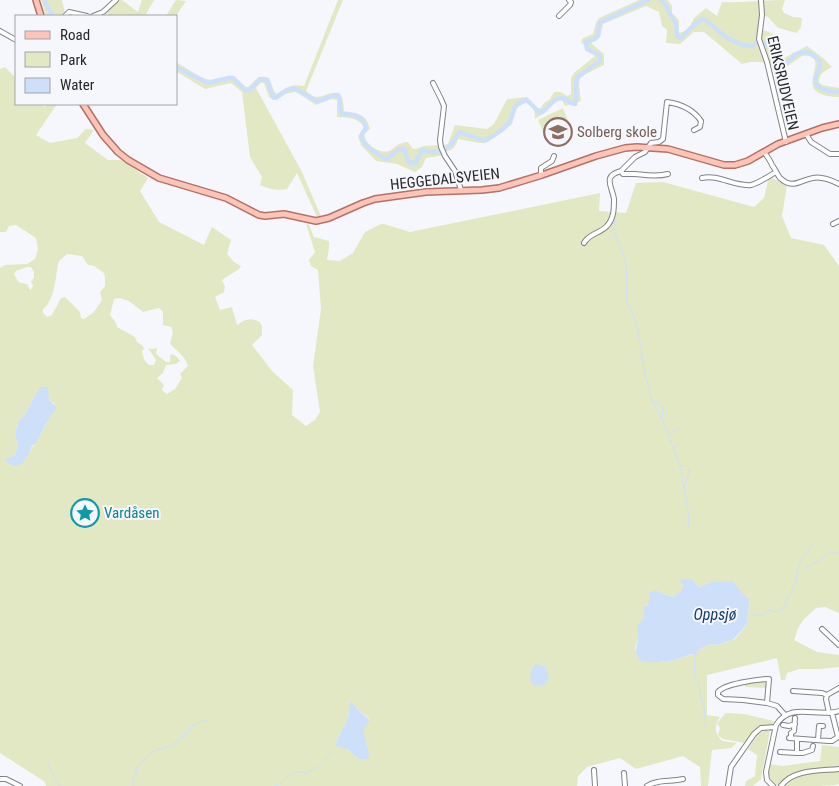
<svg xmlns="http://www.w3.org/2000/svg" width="839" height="786" viewBox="0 0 839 786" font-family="'Roboto Condensed',sans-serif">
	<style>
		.green { fill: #e2e8c3; fill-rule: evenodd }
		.water { fill: #cee0f9 }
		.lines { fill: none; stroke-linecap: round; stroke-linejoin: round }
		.stream { stroke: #cee0f9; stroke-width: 1 }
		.river { stroke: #cee0f9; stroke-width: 4.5 }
		.minor-casing { stroke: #818388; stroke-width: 6 }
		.major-casing { stroke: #b27367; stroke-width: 8 }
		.minor { stroke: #fff; stroke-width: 4 }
		.major { stroke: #fec4b8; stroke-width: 5 }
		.labels { text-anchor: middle; stroke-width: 4; stroke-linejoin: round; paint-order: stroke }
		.street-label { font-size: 15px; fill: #262729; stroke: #f5f7fc }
		.education-label { font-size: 15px; fill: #785e54; stroke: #f5f7fc; text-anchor: start }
		.culture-label { font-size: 15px; fill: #0d838f; stroke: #f5f7fc; text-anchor: start }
		.water-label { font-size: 16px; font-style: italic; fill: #173b6d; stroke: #f5f7fc }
	</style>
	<rect width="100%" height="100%" fill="#f5f7fc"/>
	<path class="green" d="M41 0H62L65 13V16H46Z
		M120 0H122L138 12 142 0H154L145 16H109L107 12Z
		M176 0 186 1 176 16H166Z
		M338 0H343L306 91C309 93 312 97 317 97 319 97 322 96 325 95 342 89 343 96 344 111 358 114 366 113 370 129L364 134C365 144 379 154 389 151 393 149 396 145 400 144 402 143 405 142 408 142L412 148 415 149 424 146 439 145 445 155 426 158 422 167 415 172 397 164 376 161 361 145 358 136 364 128C359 117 347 118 337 117V100L331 99 316 105 296 92 285 94 277 100H273L269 97 264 83H260L256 88 302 172 322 219H318L297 173 287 189C277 191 269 189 260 185L262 177 250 157 242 92 231 83 205 89 179 73 176 74V62L202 78 211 80 229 76H234L246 87H248C256 80 258 74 269 78L275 93 278 94C288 86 292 84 304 86Z
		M639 0H668L672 6V13L679 20V33L688 30 694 18 706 8 717 16 722 2C743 3 764 0 785 0L782 9 784 13 793 17 802 18 801 27 797 33 778 28 768 17 762 15 760 30C787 33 765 44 781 58H784L807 46 823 58 832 67C824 71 819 74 819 82L822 85 839 88V97C831 97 821 96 815 90 805 81 829 53 802 56L782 70H778C769 61 754 60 742 64L704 32H694L680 44 666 43 667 30 662 26 659 12 646 6 603 24 600 37 591 43 604 54V65L580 77 579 85 581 101 565 106 561 98H556L546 112 535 119 534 109 526 102 515 109 512 124 488 142 479 143 458 139C455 148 454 150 443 152L440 146 448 144 455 125 487 129 494 124 507 99 527 97 537 108H541L544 103 550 99 554 92H561L567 96 571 94V78L574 73 595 56 581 42 583 38 593 34 596 23 599 18Z
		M5 67 16 78V104H41L45 107 47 104H57L36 135 50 143 77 138 86 129 94 130 85 143 108 160H121L148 178 140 191 159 222 204 245 212 227 231 240 227 254 234 262 241 266 239 269 222 280 225 287 224 292 215 297 220 310 232 307 237 325C245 319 250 317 260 322L262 326V335L252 345 272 371 293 390 292 415 306 426 315 420 320 412 313 366 321 309 318 270 311 266 309 260 315 252 306 224 309 225 314 237 329 241V248L327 260 340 261 353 253 365 232 381 224H384L410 232 600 193 599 211 626 213 636 183 663 182 754 207 764 198 769 177 787 185 782 216 791 238 824 245 839 266V613L825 607 816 608 804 619 798 628 794 640 817 652 839 655V667L820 669H799L787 673 785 680H781L777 658 707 675V715L720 717C714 727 714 732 722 741L737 743 731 748 712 750 708 786H701L700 767 683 756 636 769 620 758 587 767 578 776 577 786H46L45 782 0 753V268L5 265 27 264 35 259 38 249 36 238 16 225 9 226 6 232H0V69ZM67 254 82 256 88 265 94 266 104 273 105 277V286L100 292 102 300 94 312 84 319 81 318 80 312 65 297 61 298 52 315 47 317 43 313V309C54 302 56 276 58 264L59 261ZM27 267H31L34 272V278L31 281 33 286 32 288 30 290 27 284C16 282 19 282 14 274L16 271ZM120 298 129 301 143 312 159 308 163 312V325L171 327 173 332 170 344C177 351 185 356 188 366L180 374 182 378 175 389 167 394 162 390 164 385 157 378 163 373 166 365 176 364 180 361 177 357 172 354 170 356V362H166L156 354 157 348 152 349 148 348 156 360 154 365H149L144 360 142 351 144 349 143 346 137 342 135 337 117 327 116 323 110 315 114 299ZM34 397 49 400 55 404C49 416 45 430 37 441 33 446 32 447 29 454L7 458 14 456 18 447 15 434 18 422 26 413ZM681 581 695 582 699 587 711 582 746 597 750 599C749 607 747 615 748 623L735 639 718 645 710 644 700 649 697 654C689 654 684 658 677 659 666 662 654 662 643 662L635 649 644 618V606L648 605 657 590 661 593 673 597 681 591 683 585ZM350 700 358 710 370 719 362 730 369 753 358 759 347 749 335 744 348 718Z
		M563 108 569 123 544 134 538 120Z
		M767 680 766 688 745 687V683Z
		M726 713 744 714 774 721 771 726C756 728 753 732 744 743L723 739 718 735 720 728 717 724 722 717Z
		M766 730 770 731 761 779 753 786H745L746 781 755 776 757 755 748 749 758 734Z
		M822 745 839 747V784C833 786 827 785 821 786H781L776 785 769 777V764L783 766 820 761Z"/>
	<path class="water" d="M41 387H48L49 400 57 407 46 424 37 442 32 446 29 454 22 464 15 466 11 465 6 462 7 458 14 456 18 447 15 434 18 422 26 413 34 397Z
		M692 579 699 587 711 582 732 581 746 597 750 599C749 607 747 615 748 623L734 639 718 645 710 644 700 649 696 655 692 654C688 655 685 657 681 658 674 661 647 664 641 661 638 660 638 658 637 655 634 649 638 645 638 639 638 629 635 626 644 618V606L648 605 650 592 657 590 661 593 673 597 681 591 683 585 680 580Z
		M536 664 545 666C549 672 551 682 543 685 542 685 535 686 534 686L530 681 532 669Z
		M350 700 358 710 370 720 363 730 369 753 368 759H358L347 749 338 747 335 744 348 718Z"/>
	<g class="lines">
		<path class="stream" d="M409 163 412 166H417L418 163 417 160
			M614 216 615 225 613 230 620 246 626 265 627 283 626 299 635 320 641 347 645 375 652 400 665 426 680 466 688 510 689 527
			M653 400 663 407 662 418
			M669 434 681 427
			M674 448 679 443
			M680 466 686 465 690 469 684 488
			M805 569C811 564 819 562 824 557 827 554 826 552 831 552 833 552 836 553 839 554
			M752 614C759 617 764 614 769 610 773 611 777 613 780 611 784 608 793 587 796 581 797 577 796 573 798 569 801 559 808 551 814 543
			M696 655 695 659 694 675 699 683 700 693 705 711 704 713 706 722 704 724 706 728
			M48 764 58 784 60 786
			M134 786 132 784 134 776 137 772 136 769 142 761 154 751 170 746 178 741 195 724 207 720
			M273 786 280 785C283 780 290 774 295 772 300 771 303 774 308 772 318 767 326 760 332 751"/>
		<path class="river" d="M45 0 46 4 53 16
			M661 0 666 5 671 16 676 23 677 36 681 38C686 33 697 21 703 19 708 21 711 25 716 29 726 38 740 46 753 46L757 42C775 42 770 56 780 64 786 62 791 61 794 55 808 49 809 52 820 61 821 68 818 71 816 77 812 90 830 91 839 92
			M176 67 208 83 229 78H233L245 90H250L260 79 267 80 273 97H276C296 84 292 87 311 98 313 99 316 101 318 101 325 100 330 95 338 95 342 101 338 108 342 114 354 114 364 116 366 128 365 130 362 133 362 135 359 144 380 156 387 159L399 149H404C407 153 406 159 409 163L416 162 422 150C434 153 445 154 453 142 456 138 456 135 460 132L484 141C490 138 507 128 510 121 516 108 511 105 527 100L540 113C551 108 552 95 566 99L569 102 575 104C579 95 573 85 578 77L600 61V57L597 54 587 49 586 42 595 39 598 36 599 25 601 22 648 0"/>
		<defs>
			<path id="minor" d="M761 0 762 15 759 39 767 62 786 142
				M65 16 69 12 87 16
				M93 16 103 12 116 0
				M559 16 570 5 571 2 569 0
				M0 31 16 40
				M433 83 441 99 444 106 440 140 441 147 445 156 455 171 461 190
				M806 134 811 142 830 154H839
				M764 152C767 156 770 160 772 165 775 169 777 174 780 178 793 190 800 180 813 178 822 176 831 180 839 184
				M668 174C657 177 646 175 635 174 631 174 627 174 623 174L621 171 635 157 645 152 651 143 659 142 663 139 667 102C681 104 693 109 701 121L700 127 694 130
				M542 175 541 172V168L552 161 554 156
				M702 178C719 174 734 187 751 185 759 183 769 176 776 172
				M833 224 839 221
				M584 243C591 230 608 235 613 214 614 209 614 204 614 199 612 186 602 176 621 171
				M822 629 839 645
				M793 691 822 693 827 695 839 688
				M827 695 826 699 829 713
				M767 703 743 700 723 699 718 695V692C724 684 758 679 769 679L767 703 777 706 785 715
				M832 713 838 737
				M783 725 789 726 795 724
				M789 738 829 741H832L838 737
				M791 738V733L794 731 795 718
				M818 740 819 726H823
				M780 752 797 753V739
				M797 753H803L812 750 813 746
				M594 770 595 786
				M624 773 625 786
				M0 779H6L20 786
				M647 786C657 779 671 782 683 779
				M728 786 731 767 754 734 761 728 775 727
				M773 786 767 780 766 772 776 725C791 701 817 718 839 711
				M781 786C793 769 820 771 839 769"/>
			<path id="major" d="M36 0 41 16
				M83 104 103 135 118 152 128 160 159 178 226 198 259 215 265 216 284 214 316 221 329 218 363 203 375 199 426 192 482 190 499 188 542 175 596 156 625 148 637 147 668 149 724 165H735L748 161 778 144 822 128 839 124"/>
		</defs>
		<use href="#minor" class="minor-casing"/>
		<use href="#major" class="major-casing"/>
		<use href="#minor" class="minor"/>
		<use href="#major" class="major"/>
	</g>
	<defs>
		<symbol id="school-ring" viewBox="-11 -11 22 22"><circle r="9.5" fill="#f5f7fc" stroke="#8d6e63" stroke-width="1.5"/><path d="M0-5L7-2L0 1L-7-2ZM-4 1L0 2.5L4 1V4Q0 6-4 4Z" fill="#8d6e63"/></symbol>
		<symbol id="sight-ring" viewBox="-11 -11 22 22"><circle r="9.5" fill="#f5f7fc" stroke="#0f9aa8" stroke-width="1.5"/><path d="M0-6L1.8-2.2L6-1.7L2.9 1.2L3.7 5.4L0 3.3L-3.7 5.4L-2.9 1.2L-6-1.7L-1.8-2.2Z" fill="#0f9aa8"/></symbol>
	</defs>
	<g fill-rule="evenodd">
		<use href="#school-ring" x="542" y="116" width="32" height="32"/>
		<use href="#sight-ring" x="69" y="497" width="32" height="32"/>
	</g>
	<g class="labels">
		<g class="street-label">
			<text transform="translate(783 83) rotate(77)" y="5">ERIKSRUDVEIEN</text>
			<text transform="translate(445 179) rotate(-6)" y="5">HEGGEDALSVEIEN</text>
		</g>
		<g class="education-label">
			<text x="577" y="137">Solberg skole</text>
		</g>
		<g class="culture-label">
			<text x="104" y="518">Vardåsen</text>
		</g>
		<g class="water-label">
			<text x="715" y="620">Oppsjø</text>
		</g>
	</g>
	<rect x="15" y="15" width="162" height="90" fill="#f5f7fc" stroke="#a2a4a8"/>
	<rect x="25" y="31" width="25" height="8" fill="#fec4b8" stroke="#a2a4a8"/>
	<text x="60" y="40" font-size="15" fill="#262729">Road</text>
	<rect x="25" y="52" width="25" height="15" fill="#e2e8c3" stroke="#a2a4a8"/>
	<text x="60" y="65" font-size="15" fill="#262729">Park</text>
	<rect x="25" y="78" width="25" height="15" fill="#cee0f9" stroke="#a2a4a8"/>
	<text x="60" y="90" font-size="15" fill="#262729">Water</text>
</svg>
